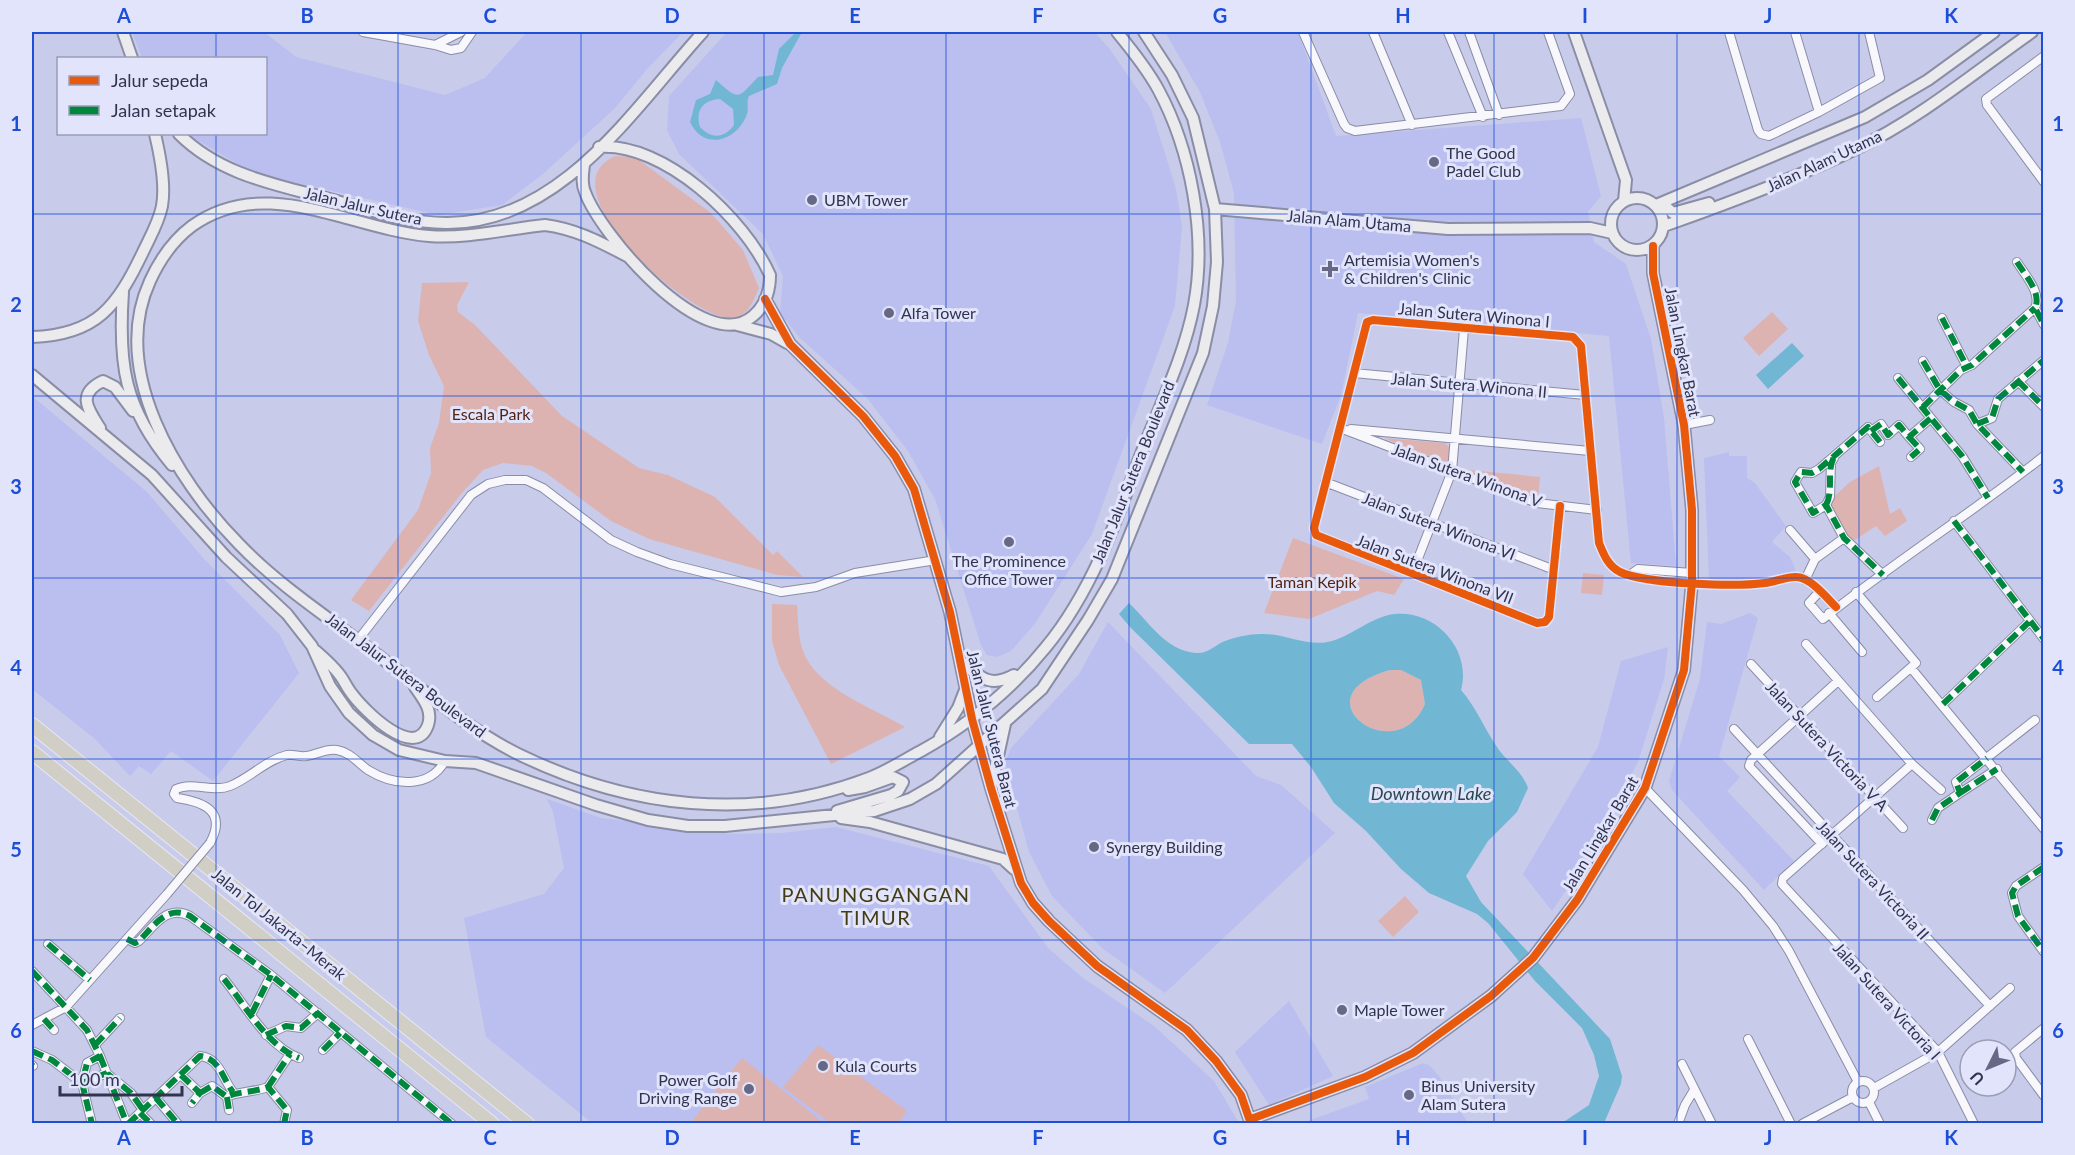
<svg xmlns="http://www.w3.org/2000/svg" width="2075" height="1155" viewBox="0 0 2075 1155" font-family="Lato,sans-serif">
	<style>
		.built { fill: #babfef }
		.green { fill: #ddb3b2 }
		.water { fill: #71b7d3; fill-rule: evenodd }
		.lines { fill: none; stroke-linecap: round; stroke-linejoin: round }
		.street-casing { stroke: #8a8da6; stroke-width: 10 }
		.secondary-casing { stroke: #8a8da6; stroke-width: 14 }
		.highway-casing { stroke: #e6e8f6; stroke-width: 16 }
		.street { stroke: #f7f7fc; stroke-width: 8 }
		.secondary { stroke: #ebeaec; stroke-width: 10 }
		.highway { stroke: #d0cec5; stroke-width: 14 }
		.street-bridge-casing { stroke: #8a8da6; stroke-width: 10; stroke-linecap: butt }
		.street-bridge { stroke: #f7f7fc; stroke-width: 8 }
		.quiet { stroke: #00873e; stroke-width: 6; stroke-dasharray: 12 6; stroke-linecap: butt }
		.cycleway-casing { stroke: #e1e4fa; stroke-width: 11 }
		.cycleway { stroke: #e8590c; stroke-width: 8 }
		.grid { fill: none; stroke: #1d4ed8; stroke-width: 1.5; stroke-opacity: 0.55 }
		.poi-dot { fill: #666885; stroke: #e1e4fa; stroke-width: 2 }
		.labels { text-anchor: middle; stroke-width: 6; stroke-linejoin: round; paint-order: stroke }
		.poi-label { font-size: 16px; fill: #31334f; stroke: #e1e4fa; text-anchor: start }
		.street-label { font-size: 16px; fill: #31334f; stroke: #e1e4fa }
		.park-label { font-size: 16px; fill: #542312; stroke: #e1e4fa }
		.water-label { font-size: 18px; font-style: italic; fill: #294751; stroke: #e1e4fa }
		.quarter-label { font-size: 20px; letter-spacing: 1.5px; fill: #443d13; stroke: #e1e4fa }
		.neatline { fill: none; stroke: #1d4ed8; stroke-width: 2 }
		.grid-label { font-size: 20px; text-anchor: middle; font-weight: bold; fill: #1d4ed8 }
	</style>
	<rect width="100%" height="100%" fill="#c8cbea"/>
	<path class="built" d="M132 32H264L296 57 445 95 485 78 527 32H683L648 68 615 108 543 174 502 205 438 215 253 173 187 134H266V58H142Z
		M727 32H1094L1109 48 1151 109 1176 189 1182 226 1175 306 1092 534 1034 625 1011 651 997 657 987 655 981 645 935 499 908 451 867 398 800 338 780 313 783 276 763 234 679 154 667 130 669 96Z
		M1165 32H1298L1336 136 1581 118 1601 196 1588 212 1594 242 1626 264 1651 339 1664 418 1676 566 1631 563 1609 336 1358 313 1341 395 1322 444 1207 405 1228 343 1236 301 1234 193 1220 142 1200 92Z
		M32 396 147 492 204 559 280 635 299 673 213 781 171 751 151 774 139 766 130 776 94 738 32 689Z
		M1729 452V456H1747V478L1755 483 1786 526 1772 542 1790 557 1797 574H1779L1755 579H1709L1704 458Z
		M1750 613 1758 618 1719 756 1740 777 1727 791 1794 861 1764 890 1672 790 1669 781 1700 679 1707 622 1721 624Z
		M1108 622 1256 776 1281 785 1335 833 1165 993 1102 948 1052 896 1029 852 1005 763 1011 748 1079 674Z
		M1668 647 1664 679 1638 762 1592 851 1552 911 1523 874 1598 747 1621 661Z
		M547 799 601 818 731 834 781 833 836 827 989 866 1048 948 1083 978 1154 1026 1214 1081 1239 1123H592L486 1037 464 918 544 894 564 868 553 812Z
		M1289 1001 1333 1076 1269 1105 1235 1052Z
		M1423 1063 1429 1065 1438 1075 1468 1123H1302L1369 1099 1365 1087Z"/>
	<path class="green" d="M615 156 635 157 711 213 743 250 759 288C753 302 747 319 729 318 687 316 543 188 615 156Z
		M469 282 457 305 458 312 475 325 562 416 639 468 668 475 715 497 773 555 777 551 803 577 777 575 649 539 611 521 546 473 532 466 503 463 483 470 461 494 369 611 351 600 418 510 431 473 430 448 439 423 444 386 429 355 418 321 422 283Z
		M1772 312 1788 329 1759 356 1743 338Z
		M1384 438 1445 443 1450 448 1449 460 1443 463Z
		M1879 466 1890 514 1900 508 1907 521 1885 536 1876 526 1852 542 1842 530 1829 501 1850 482Z
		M1459 469 1540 477 1538 499Z
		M1293 538 1404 579 1394 595 1377 591 1309 619 1264 613Z
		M1583 573 1604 575 1602 595 1581 593Z
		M772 604 797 605C798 619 798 637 803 651 816 688 873 708 905 727L831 764 779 665 772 641Z
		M1390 670H1401L1421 680 1425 704C1397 771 1294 697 1390 670Z
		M1405 896 1419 912 1393 937 1378 921Z
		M818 1045 907 1111 898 1123H830L783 1087Z
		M742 1058 824 1123H696L692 1121Z"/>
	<path class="water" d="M796 32H802L782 68 777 84 749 96C746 102 749 108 747 114 737 142 703 151 690 122L696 100 710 94 716 80C740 102 738 98 758 77L773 75 779 49ZM720 99 733 109 734 125C724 139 711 139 700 127 695 110 703 100 720 99Z
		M1792 343 1804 356 1768 389 1756 375Z
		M1129 603C1149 622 1166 651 1196 653 1208 654 1215 645 1225 641 1236 637 1249 634 1261 634 1285 633 1308 648 1332 641 1353 635 1373 616 1395 614 1436 610 1472 650 1461 690 1476 707 1484 728 1497 747 1506 761 1523 772 1528 788L1517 812 1488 841 1466 876 1481 902 1610 1039 1622 1076 1621 1084 1604 1123H1562L1589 1105 1599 1076 1594 1055 1582 1028 1535 981 1488 923 1477 914 1429 893 1401 869 1366 831 1334 803 1311 767 1292 744H1249L1130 627 1119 614ZM1390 670H1401L1421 680 1425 704C1397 771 1294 697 1390 670Z"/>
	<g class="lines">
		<defs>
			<path id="street" d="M363 32 435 45 451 50 461 48 472 32
				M1303 32 1344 124 1347 128 1355 131 1561 106 1570 94 1548 32
				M1373 32 1412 125
				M1448 32 1483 117
				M1469 32 1499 115
				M1729 32 1758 130 1761 134 1769 136 1819 112 1880 78 1869 32
				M1795 32 1819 112
				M435 45 461 32
				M2044 56 1986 99 1987 105 2044 182
				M2017 262C2025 275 2042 293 2035 308L2044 325
				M1942 318 1967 367
				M1923 361 1940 390 1954 402 1969 410 1977 424 2023 472
				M1354 373 1585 395
				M1898 378 1962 456 1988 498
				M2018 381 2044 407
				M1923 407 1961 370 1972 365 2035 308
				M1977 424 1992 418 1998 399 2044 360
				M1684 425 1710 420
				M1340 428 1537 503 1597 510
				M1351 429 1590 451
				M1871 431 1881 424 1888 435 1899 425 1909 437 1931 418
				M1909 437 1920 449 1911 457
				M1880 442 1868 427 1819 469 1812 473 1801 472 1795 482 1813 513 1826 505 1844 538 1883 575
				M1325 482 1552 569
				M1826 505 1830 497 1831 463 1834 458
				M1560 506 1549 617 1545 622 1537 623 1316 535 1314 528 1367 322 1373 320 1573 337 1581 346 1599 543C1604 555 1608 566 1620 572 1646 584 1735 587 1765 583 1775 582 1787 576 1797 577 1811 578 1827 598 1836 607
				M1954 521 2044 639
				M1790 530 1815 559
				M1412 574 1452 471 1464 329
				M1631 574 1638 569 1692 573
				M1805 580 1815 559 1844 538
				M1820 591 1809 603 1823 619C1894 562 1972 513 2044 456
				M1856 592 1916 663 1877 697
				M1829 613 1862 652
				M358 640 471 495 488 484 505 480H526L543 488 611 540 637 552 670 564 781 592 816 587 855 573 936 560
				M1806 644 1912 764 1941 790
				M1751 664 1903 828
				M1911 668 2044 829
				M1943 704 2029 622
				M1734 729 1990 1006
				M1912 764 1783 878 1782 884 1938 1052 1974 1124
				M1645 788 1743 890 1773 926 1789 951 1858 1082
				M1960 793 1997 769
				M1932 820 1938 808 1960 793 1956 782 2035 720
				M210 843C227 812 205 802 177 798L174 794 176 789C193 781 213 793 230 786 250 778 266 760 287 755 293 754 300 757 306 756 316 755 326 748 337 750 350 752 358 763 368 770 394 786 429 789 445 761
				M1822 844 1749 766 1751 760 1838 681
				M2044 867 2016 886 2012 893 2018 916 2044 952
				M127 939 135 943 139 941C154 926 167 904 190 916L271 975 452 1124
				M48 944 90 980
				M32 971 87 1030 100 1056 87 1063 82 1083 92 1124
				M224 979C246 1006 266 1045 299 1058
				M252 1013 271 975
				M44 1019 54 1030
				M32 1025 66 1007 167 894
				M2044 1028 2015 1052 2016 1058 2044 1096
				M266 1035 286 1026 301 1028 318 1013
				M1748 1039 1791 1124
				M95 1045 120 1018
				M323 1050 340 1033
				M32 1051 52 1060 82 1083
				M100 1056 127 1124
				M1682 1064 1712 1124
				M32 1065 33 1066
				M109 1075 131 1093 143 1110
				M181 1075 200 1093 192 1103
				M1852 1092a11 11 0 1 1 22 0a11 11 0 1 1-22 0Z
				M82 1083 107 1073
				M268 1087 290 1054
				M1874 1088 1938 1052 2010 988
				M200 1093 212 1086 227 1097C234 1092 256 1092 268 1087L287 1110 284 1124
				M227 1097 229 1110
				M156 1098 178 1124
				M1869 1102 1880 1124
				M140 1113 151 1124
				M128 1124 200 1056C220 1058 223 1080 233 1092
				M1678 1124 1685 1105 1694 1090
				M1802 1124 1853 1097"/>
			<path id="secondary" d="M123 32 132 58
				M1574 32 1626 180 1624 201
				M179 134C219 174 273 184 326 198 364 208 406 223 446 223 561 224 634 108 703 32
				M584 165C583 174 581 183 585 192 600 234 705 358 753 316 766 305 770 290 770 275 745 219 664 142 599 147
				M1611 224a26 26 0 1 1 52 0a26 26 0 1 1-52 0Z
				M1666 201 1665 206 1673 213 1709 203
				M1656 205 1865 117 1928 80 1994 32
				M1215 209 1448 229 1590 228 1612 233
				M1664 226C1729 203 1794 179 1856 149 1919 119 1975 72 2032 32
				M627 256C600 242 576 229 545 225 507 229 466 239 429 236 349 229 266 173 192 226 172 241 160 259 150 281 109 370 176 480 238 543 278 585 329 618 375 653 421 688 466 728 518 754 629 808 751 823 869 778 887 771 904 760 921 751 968 725 1012 689 1046 647 1090 594 1116 523 1139 459 1158 409 1184 358 1194 305 1207 235 1191 150 1158 89 1147 69 1131 49 1117 32
				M123 292C118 364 124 408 172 465
				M765 299 790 344 863 416 895 456 914 489 950 612 972 719 991 788 1021 883 1033 903 1049 921 1097 966 1187 1030 1216 1061 1241 1095 1251 1124
				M737 325 771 334 787 343
				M32 337C97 335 117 306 143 252 150 237 159 222 162 206 166 184 160 155 155 134
				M32 375 152 475 226 557 287 614 312 646 330 686 349 713 373 735 399 750 445 761 476 763 596 805 648 820 688 826H725L874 811 910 799 936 784 1042 689 1088 620 1112 579 1203 353 1213 306 1217 262 1215 209 1193 118 1172 75 1144 32
				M100 428C88 409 76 394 103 381L115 387 133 411
				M316 651C324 658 333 666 339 674 344 680 347 688 352 694 363 709 415 762 428 725 433 710 423 699 415 687
				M962 662C981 678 990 688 1014 675
				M940 737 958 708 965 690
				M991 788 1005 724
				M837 811 891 795 898 791 903 782 893 777 865 787 848 790
				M841 818 870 822 1003 859 1014 869
				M1251 1119 1365 1077 1413 1053 1491 996 1533 958 1577 900 1645 788 1684 670 1692 582V510L1684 425 1653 273V246"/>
			<path id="highway" d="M32 725 527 1124
				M32 752 492 1124"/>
		</defs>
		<use href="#street" class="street-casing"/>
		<use href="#secondary" class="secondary-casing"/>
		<use href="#highway" class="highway-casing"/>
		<use href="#street" class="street"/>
		<use href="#secondary" class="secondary"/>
		<use href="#highway" class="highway"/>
		<defs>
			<path id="street-bridge" d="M167 894 210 843"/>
		</defs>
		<use href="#street-bridge" class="street-bridge-casing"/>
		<use href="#street-bridge" class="street-bridge"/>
		<path class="quiet" d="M2017 262C2025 275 2042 293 2035 308L2044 325
			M1942 318 1967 367
			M1923 361 1940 390 1954 402 1969 410 1977 424 2023 472
			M1898 378 1962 456 1988 498
			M2018 381 2044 407
			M1923 407 1961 370 1972 365 2035 308
			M1977 424 1992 418 1998 399 2044 360
			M1871 431 1881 424 1888 435 1899 425 1909 437 1931 418
			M1909 437 1920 449 1911 457
			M1880 442 1868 427 1819 469 1812 473 1801 472 1795 482 1813 513 1826 505 1844 538 1883 575
			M1826 505C1834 490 1826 471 1834 457
			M1954 521 2044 639
			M1943 704 2029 622
			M1960 793 1997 769
			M1932 820 1938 808 1960 793 1956 782 1987 758
			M2044 867 2016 886 2012 893 2018 916 2044 952
			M127 939 135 943 139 941C154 926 167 904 190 916L271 975 452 1124
			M48 944 90 980
			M32 971 87 1030 100 1056 87 1063 82 1083 92 1124
			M224 979C246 1006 266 1045 299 1058
			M252 1013 271 975
			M44 1019 54 1030
			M266 1035 286 1026 301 1028 318 1013
			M95 1045 120 1018
			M323 1050 340 1033
			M32 1051 52 1060 82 1083
			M100 1056 127 1124
			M32 1065 33 1066
			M108 1074 131 1093 143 1110
			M181 1075 200 1093 192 1103
			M82 1083 107 1073
			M268 1087 290 1054
			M200 1093 212 1086 227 1097C234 1092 256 1092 268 1087L287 1110 284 1124
			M227 1097 229 1110
			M156 1098 178 1124
			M140 1113 151 1124
			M128 1124 200 1056C220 1058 223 1080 233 1092"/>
		<defs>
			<path id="cycleway" d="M765 299 790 344 863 416 895 456 914 489 950 612 972 719 991 788 1021 883 1033 903 1049 921 1097 966 1187 1030 1216 1061 1241 1095 1251 1124
				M1560 506 1549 617 1545 622 1537 623 1316 535 1314 528 1367 322 1373 320 1573 337 1581 346 1599 543C1604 555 1608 566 1620 572 1646 584 1735 587 1765 583 1775 582 1787 576 1797 577 1811 578 1827 598 1836 607
				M1251 1119 1365 1077 1413 1053 1491 996 1533 958 1577 900 1645 788 1684 670 1692 582V510L1684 425 1653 273V246"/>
		</defs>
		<use href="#cycleway" class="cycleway-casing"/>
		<use href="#cycleway" class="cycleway"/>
	</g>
	<path class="grid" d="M216 32V58M398 32V1124M581 32V1124M764 32V1124M946 32V1124M1129 32V1124M1311 32V1124M1494 32V1124M1677 32V1124M1859 32V1124M216 134V1124M32 214H2044M32 396H2044M32 578H2044M32 759H2044M32 940H2044"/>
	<g class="poi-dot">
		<circle cx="1434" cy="162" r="6"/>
		<circle cx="812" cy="200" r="6"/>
		<path d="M1327 260h6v6h6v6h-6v6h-6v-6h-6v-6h6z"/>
		<circle cx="889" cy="313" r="6"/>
		<circle cx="1009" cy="542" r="6"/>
		<circle cx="1094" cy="847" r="6"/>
		<circle cx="1342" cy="1010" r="6"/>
		<circle cx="823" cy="1066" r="6"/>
		<circle cx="749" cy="1089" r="6"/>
		<circle cx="1409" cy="1095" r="6"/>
	</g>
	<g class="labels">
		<g class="poi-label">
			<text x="1446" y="159">The Good<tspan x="1446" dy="18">Padel Club</tspan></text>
			<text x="824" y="206">UBM Tower</text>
			<text x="1344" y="266">Artemisia Women's<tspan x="1344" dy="18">&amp; Children's Clinic</tspan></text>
			<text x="901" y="319">Alfa Tower</text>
			<text x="1009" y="567" text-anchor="middle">The Prominence<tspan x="1009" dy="18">Office Tower</tspan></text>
			<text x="1106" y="853">Synergy Building</text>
			<text x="1354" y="1016">Maple Tower</text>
			<text x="835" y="1072">Kula Courts</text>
			<text x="737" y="1086" text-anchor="end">Power Golf<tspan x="737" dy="18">Driving Range</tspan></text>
			<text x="1421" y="1092">Binus University<tspan x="1421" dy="18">Alam Sutera</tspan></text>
		</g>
		<g class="street-label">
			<text transform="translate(1824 161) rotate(-25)" y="6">Jalan Alam Utama</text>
			<text transform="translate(363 206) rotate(13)" y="6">Jalan Jalur Sutera</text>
			<text transform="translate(1349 221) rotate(5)" y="6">Jalan Alam Utama</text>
			<text transform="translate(1474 315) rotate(5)" y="6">Jalan Sutera Winona I</text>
			<text transform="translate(1683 352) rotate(79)" y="6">Jalan Lingkar Barat</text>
			<text transform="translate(1469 385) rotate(5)" y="6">Jalan Sutera Winona II</text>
			<text transform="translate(1133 472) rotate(-68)" y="6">Jalan Jalur Sutera Boulevard</text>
			<text transform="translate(1467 475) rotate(20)" y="6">Jalan Sutera Winona V</text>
			<text transform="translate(1439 526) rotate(21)" y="6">Jalan Sutera Winona VI</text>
			<text transform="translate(1435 569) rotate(21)" y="6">Jalan Sutera Winona VII</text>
			<text transform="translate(406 675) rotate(37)" y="6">Jalan Jalur Sutera Boulevard</text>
			<text transform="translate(992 729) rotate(76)" y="6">Jalan Jalur Sutera Barat</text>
			<text transform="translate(1827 746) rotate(47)" y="6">Jalan Sutera Victoria V A</text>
			<text transform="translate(1600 834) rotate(-59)" y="6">Jalan Lingkar Barat</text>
			<text transform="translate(1873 880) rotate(47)" y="6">Jalan Sutera Victoria II</text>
			<text transform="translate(279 924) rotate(39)" y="6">Jalan Tol Jakarta–Merak</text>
			<text transform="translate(1887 1001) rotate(48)" y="6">Jalan Sutera Victoria I</text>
		</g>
		<g class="park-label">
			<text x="491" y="420">Escala Park</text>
			<text x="1312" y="588">Taman Kepik</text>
		</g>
		<g class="water-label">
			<text x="1431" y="800">Downtown Lake</text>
		</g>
		<g class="quarter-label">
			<text x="876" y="902">PANUNGGANGAN<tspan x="876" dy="23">TIMUR</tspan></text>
		</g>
	</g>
	<rect width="2075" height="1155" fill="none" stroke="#e1e4fa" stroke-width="66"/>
	<rect x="57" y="57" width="210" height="78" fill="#e1e4fa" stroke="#9b9db6" stroke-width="1.5"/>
	<rect x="69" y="76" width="30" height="9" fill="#e8590c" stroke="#9b9db6" stroke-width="1.5"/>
	<text x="111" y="87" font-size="18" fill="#31334f">Jalur sepeda</text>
	<rect x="69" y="106" width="30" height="9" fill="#00873e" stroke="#9b9db6" stroke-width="1.5"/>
	<text x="111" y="117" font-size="18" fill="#31334f">Jalan setapak</text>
	<g transform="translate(1988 1068) rotate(227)"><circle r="28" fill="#e1e4fa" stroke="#9b9db6" stroke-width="1.5"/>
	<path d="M0-4.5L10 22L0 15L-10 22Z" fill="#666885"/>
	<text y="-9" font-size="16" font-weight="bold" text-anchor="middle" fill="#31334f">U</text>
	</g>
	<path d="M60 1086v9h122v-9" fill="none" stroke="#31334f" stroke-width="3"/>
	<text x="69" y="1086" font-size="18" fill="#31334f" stroke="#e1e4fa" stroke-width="4.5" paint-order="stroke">100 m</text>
	<rect x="33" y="33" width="2009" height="1089" class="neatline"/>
	<g class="grid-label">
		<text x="124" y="23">A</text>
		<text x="307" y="23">B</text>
		<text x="490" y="23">C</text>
		<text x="672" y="23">D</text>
		<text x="855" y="23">E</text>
		<text x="1038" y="23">F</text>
		<text x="1220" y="23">G</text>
		<text x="1403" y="23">H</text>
		<text x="1585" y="23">I</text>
		<text x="1768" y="23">J</text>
		<text x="1951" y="23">K</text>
		<text x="16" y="131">1</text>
		<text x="2058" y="131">1</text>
		<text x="16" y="312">2</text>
		<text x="2058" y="312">2</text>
		<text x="16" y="494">3</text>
		<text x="2058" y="494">3</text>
		<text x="16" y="675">4</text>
		<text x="2058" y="675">4</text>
		<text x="16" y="857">5</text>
		<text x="2058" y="857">5</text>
		<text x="16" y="1038">6</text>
		<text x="2058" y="1038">6</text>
		<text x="124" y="1145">A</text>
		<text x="307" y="1145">B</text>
		<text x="490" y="1145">C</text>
		<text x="672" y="1145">D</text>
		<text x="855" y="1145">E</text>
		<text x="1038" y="1145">F</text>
		<text x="1220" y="1145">G</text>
		<text x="1403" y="1145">H</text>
		<text x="1585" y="1145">I</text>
		<text x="1768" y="1145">J</text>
		<text x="1951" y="1145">K</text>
	</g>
</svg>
